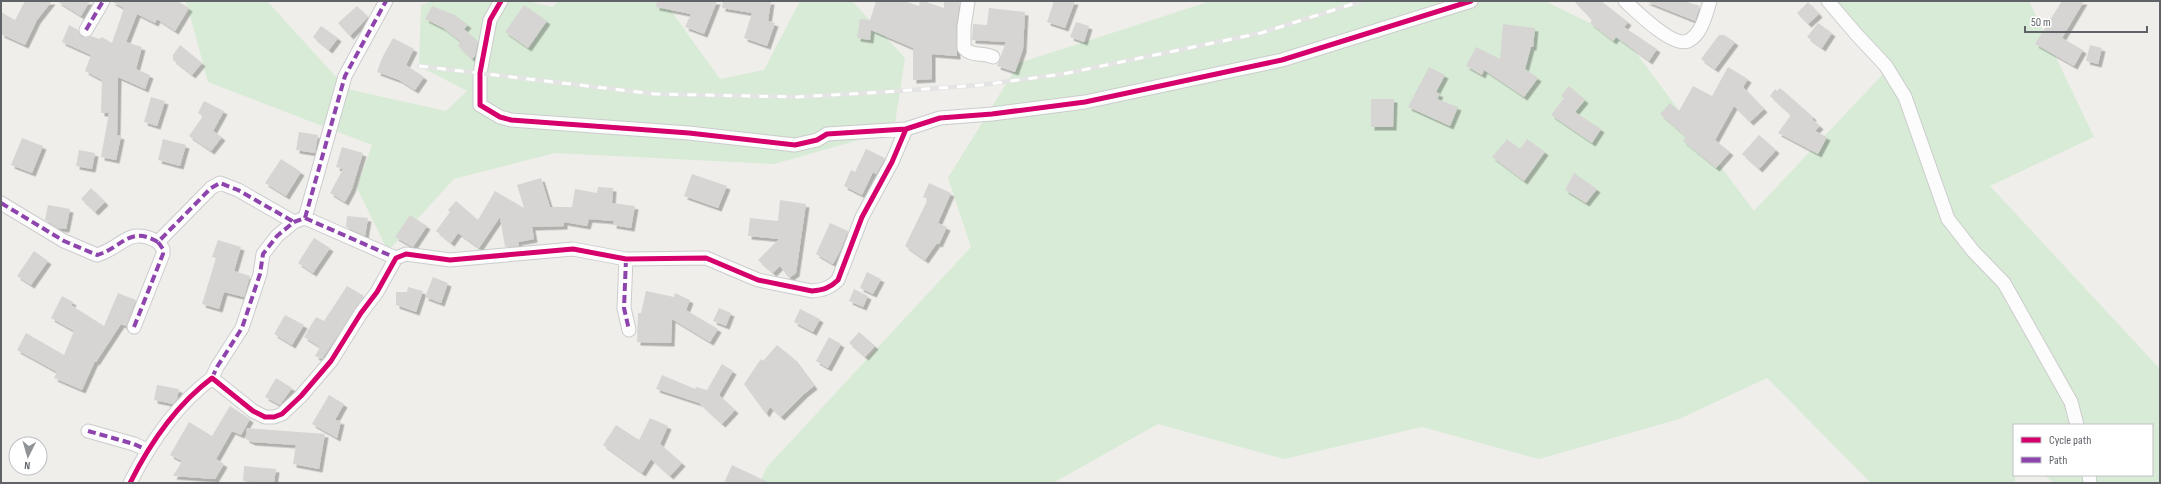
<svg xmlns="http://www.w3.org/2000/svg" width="2161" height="484" viewBox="0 0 2161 484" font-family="'Sofia Sans Condensed',sans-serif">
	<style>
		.green { fill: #d8ebd6 }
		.building { fill: #d6d5d3; filter: url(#shadow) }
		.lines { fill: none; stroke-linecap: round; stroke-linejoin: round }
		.street-casing { stroke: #cbcccc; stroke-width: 15 }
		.street { stroke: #fdfcfc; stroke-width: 13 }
		.rail-casing { stroke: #e4e4e4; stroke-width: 4.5 }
		.rail { stroke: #fff; stroke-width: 3; stroke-dasharray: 9; stroke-linecap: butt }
		.quiet { stroke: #8e44ad; stroke-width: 4; stroke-dasharray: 8 4; stroke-linecap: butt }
		.cycleway-casing { stroke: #fff; stroke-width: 8 }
		.cycleway { stroke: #d6006c; stroke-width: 5 }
	</style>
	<defs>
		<filter id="shadow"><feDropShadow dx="3.5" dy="3.5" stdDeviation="0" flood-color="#0004"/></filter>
	</defs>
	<rect width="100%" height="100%" fill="#efeeea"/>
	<path class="green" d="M186 1H267L347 89 446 111 467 91 419 66 421 5 434 1H526L553 7 558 1H664L720 79 764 70 800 1H852L905 58 894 130 774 164 555 153 454 179 388 251 357 188 372 145 208 82Z
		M1211 1H1545L1628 42 1754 211 1883 74 1829 1H2029L2094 137 1990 186 2160 369V483H2054L2044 475H2152V425H2014L2015 483H1871L1767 378 1679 419 1539 459 1422 427 1284 459 1158 424 1053 483H759L767 467 971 247 948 178 1019 63Z"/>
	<path class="building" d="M25 1H52L37 20 25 45 1 34V12L15 20Z
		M57 1H90L81 16Z
		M111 1H178L189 8 175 31 157 19 155 23 137 14 126 42 142 47 136 69 150 75 145 89 118 77 117 135 121 136 116 160 101 157 109 113H101L102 80 85 71 91 55 62 42 69 25 78 30 82 37 86 38 91 36 100 39 102 37 112 43 124 8Z
		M657 1H717L704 34 685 27 691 14 656 7Z
		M723 1H771L768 21 775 23 767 46 744 38 752 13 722 8Z
		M876 1H904L919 6 920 1H923L944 8V1H960L956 27 957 56 932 54V79L913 80V48L871 30 870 40 857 38 860 19 870 20Z
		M1054 1H1075L1065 28 1047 22Z
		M1574 1H1601L1628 22 1624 27 1657 49 1649 61 1616 37 1613 41 1590 23 1592 20Z
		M1645 1H1684L1700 6 1695 21Z
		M2062 1H2084L2062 38 2083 50 2074 66 2035 44Z
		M1808 2 1819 14 1808 24 1797 13Z
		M524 5 547 21 528 48 505 32Z
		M357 6 368 17 350 36 338 23Z
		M432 6 455 15 468 25 464 29 478 42 475 56 472 59 458 46 461 42 443 28 425 19Z
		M989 8 1025 12 1023 49 1015 72 997 66 1006 42 972 40 973 24 987 25Z
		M1076 22 1089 26 1084 42 1070 37Z
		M1818 23 1832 33 1822 48 1807 37Z
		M1503 24 1535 28 1533 47H1531L1525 69 1538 78 1524 97 1484 70 1482 75 1466 66 1476 47 1500 59Z
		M321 26 338 38 329 50 313 37Z
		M1719 35H1724L1735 42 1715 69 1701 59Z
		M393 38 414 49 406 65 424 77 415 90 399 80 377 72 382 58Z
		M180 45 202 63 192 75 173 60V55Z
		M2090 45 2102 48 2098 64 2086 61Z
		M1429 67 1445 75 1436 92 1440 94 1437 99 1458 107 1450 126 1408 107Z
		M1728 67 1748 79 1743 87 1764 109 1750 122 1734 106 1715 140 1730 152 1716 168 1683 141 1686 137 1660 114 1670 103 1679 111 1693 86 1712 96Z
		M1569 86 1585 100 1575 112 1601 129 1592 143 1551 115 1564 98 1561 96Z
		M1780 88 1813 117 1812 119 1820 126 1815 131 1827 137 1818 154 1778 133 1791 115 1770 96 1775 89 1777 91Z
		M151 97 165 101 157 126 144 122Z
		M1371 99H1394L1393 127H1371Z
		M204 101 224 111 213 131 222 137 211 151 189 136 203 116 198 113Z
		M299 132 318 135 315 153 296 150Z
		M1759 135 1776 150 1759 169 1742 154Z
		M22 138 43 146 32 173 11 165Z
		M163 139 186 145 180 166 158 160Z
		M1507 139 1520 149 1527 139 1545 152 1524 181 1492 157Z
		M342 147 363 153 352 189 345 202 330 193 343 169 336 167Z
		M866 149 885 158 876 174 873 172 862 195 844 186 851 170 855 172Z
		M79 150 95 153 92 169 76 166Z
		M281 159 301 172 286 196 265 183Z
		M1574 173 1597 189 1586 203 1565 190Z
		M692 174 727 186 718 208 684 196Z
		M541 178 550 207H572L575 189 597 193 598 187 613 188 612 203 635 206 631 228 613 225 614 221 589 219 587 226 564 222V226L532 227 534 239 518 242 519 246 505 247 500 217 479 248 458 233 451 243 436 231 450 212 448 210 456 201 478 220 495 191 524 208 517 185Z
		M929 183 951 193 938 223 947 227 939 244 937 243 925 260 905 246 928 199 923 197Z
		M91 188 105 202 95 212 81 199Z
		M780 200 806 204 796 273 789 278 780 266 773 273 758 260 779 239 748 236 750 218 778 221Z
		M48 205 70 209 66 229 58 228 45 220Z
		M410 215 427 226 413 247 395 237Z
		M347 216 368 218 365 236 346 227Z
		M830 223 848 231 840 251 833 264 816 254Z
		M314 238 330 248 313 273 298 263Z
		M218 240 241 247 234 271 250 276 244 297 224 292 219 309 202 304 216 258 212 257Z
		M34 251 48 261 31 285 17 276Z
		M867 272 881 279 873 294 860 288Z
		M433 277 448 283 441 303 425 297Z
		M347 286 364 296 322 359 315 356 320 347 304 337 316 317 324 321Z
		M408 287 423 291 416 312 396 305V292H407Z
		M854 289 868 296 863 307 849 301Z
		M646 291 674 297 675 293 690 300 686 310 718 329 710 342 672 319 671 343 637 342 638 313H641Z
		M118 293 136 300 126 326 121 324 96 362 95 361 82 390 54 378 57 372 17 350 26 333 64 355 74 331 51 318 62 296 73 302 71 305 104 326Z
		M719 308 731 313 726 326 713 321Z
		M800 309 820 319 813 332 794 322Z
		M285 315 304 325 292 345 274 334Z
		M859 332 875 346 865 357 849 343Z
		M829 337 841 344 828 368 816 361Z
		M777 345 793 358 814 386 804 394 781 417 770 407 766 414 744 384 761 359 763 361Z
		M722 364 733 371 719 395 735 410 722 424 699 403 656 389 662 375 695 389 696 387 707 390Z
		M276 378 292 388 280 405 265 397Z
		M157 385 179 389 177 399 173 404 154 400Z
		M329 395 344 404 335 420 341 421 337 438 312 424Z
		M230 406 250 419 241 435 232 431 216 459 224 464 215 479 173 476 182 461 170 455 189 422 212 436Z
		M650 418 668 426 660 444 682 463 670 476 651 459 642 473 603 445 616 425 639 440Z
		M247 428 325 434 319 469 293 464 296 445 252 442 246 439Z
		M732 465 770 483H724Z
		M244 466 276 469 274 483 243 481Z"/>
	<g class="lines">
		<defs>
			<path id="street" d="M501 1 490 20 480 73V105L500 117 511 120 689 133 795 145 817 140 827 134 906 129
				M968 1 964 27V48C972 57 983 52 993 57
				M1625 1C1636 11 1673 48 1688 41 1702 34 1706 14 1710 1
				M1828 1 1857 35 1886 66 1905 97 1948 219 1973 251 2004 283 2071 402 2077 425
				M86 30 103 1
				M1 203 64 241 97 255C122 248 129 225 158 242L211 188 220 183 238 190 294 222
				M305 218 396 258
				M626 259 624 308 629 330
				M134 327 163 254V249L158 242
				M212 378 217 367 242 328 260 274 263 254 277 236 294 222 305 218 345 76 386 1
				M88 431 134 444 147 450
				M2089 475 2090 483
				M130 483C150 443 176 405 212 378L253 411 265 417H274L282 414 301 396 331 361 361 313 377 292 396 258 406 254 450 260 573 249 626 259 706 258 758 280 812 291C823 290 830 288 838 280L862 217 892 162 906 129 940 118 992 114 1085 102 1282 60 1471 1"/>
		</defs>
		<use href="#street" class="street-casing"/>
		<use href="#street" class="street"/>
		<defs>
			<path id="rail" d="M419 66 655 94 797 97 884 92 981 85 1063 74 1261 33 1362 1"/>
		</defs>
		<use href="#rail" class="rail-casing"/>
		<use href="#rail" class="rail"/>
		<path class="quiet" d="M86 30 103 1
			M1 203 64 241 97 255C122 248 129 225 158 242L211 188 220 183 238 190 294 222
			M305 218 396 258
			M626 259 624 308 629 330
			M134 327 163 254V249L158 242
			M212 378 217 367 242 328 260 274 263 254 277 236 294 222 305 218 345 76 386 1
			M88 431 134 444 147 450"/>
		<defs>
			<path id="cycleway" d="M501 1 490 20 480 73V105L500 117 511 120 689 133 795 145 817 140 827 134 906 129
				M130 483C150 443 176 405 212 378L253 411 265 417H274L282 414 301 396 331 361 361 313 377 292 396 258 406 254 450 260 573 249 626 259 706 258 758 280 812 291C823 290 830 288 838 280L862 217 892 162 906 129 940 118 992 114 1085 102 1282 60 1471 1"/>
		</defs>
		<use href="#cycleway" class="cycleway-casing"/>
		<use href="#cycleway" class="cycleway"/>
	</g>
	<rect width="2161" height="484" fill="none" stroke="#5f6368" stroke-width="4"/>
	<rect x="2013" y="424" width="140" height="52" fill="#ffffff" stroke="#bfc1c3"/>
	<rect x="2021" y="437" width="20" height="6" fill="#d6006c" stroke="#bfc1c3"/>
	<text x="2049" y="444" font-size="12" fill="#5f6368">Cycle path</text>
	<rect x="2021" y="457" width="20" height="6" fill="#8e44ad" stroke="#bfc1c3"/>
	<text x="2049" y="464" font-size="12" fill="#5f6368">Path</text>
	<g transform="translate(28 456) rotate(185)"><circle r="19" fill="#ffffff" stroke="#bfc1c3"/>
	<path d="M0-3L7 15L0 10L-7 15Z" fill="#919496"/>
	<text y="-6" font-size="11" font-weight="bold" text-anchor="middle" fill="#5f6368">N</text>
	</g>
	<path d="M2025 26v6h122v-6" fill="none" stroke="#5f6368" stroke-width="2"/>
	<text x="2031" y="26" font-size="12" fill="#5f6368" stroke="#ffffff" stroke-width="3" paint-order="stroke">50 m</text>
</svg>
